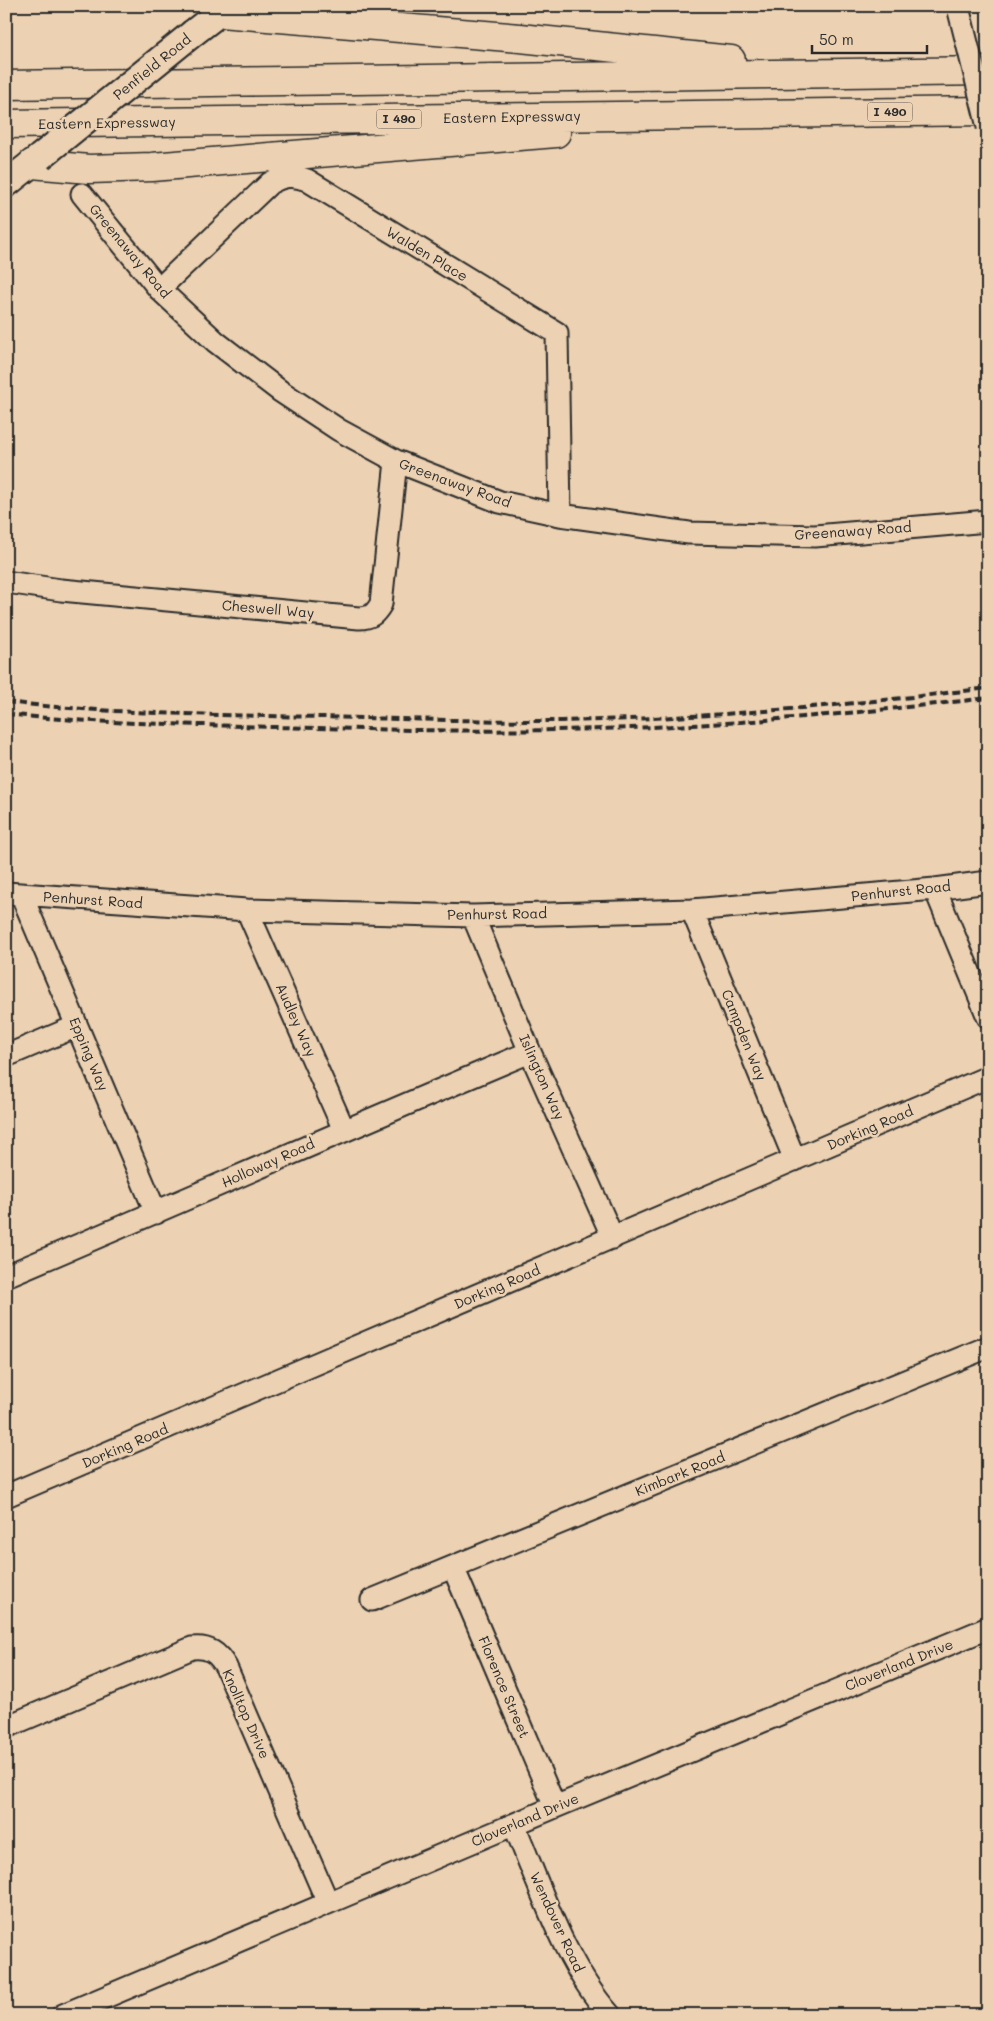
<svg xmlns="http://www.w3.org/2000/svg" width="994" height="2021" viewBox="0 0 994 2021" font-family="Mali,sans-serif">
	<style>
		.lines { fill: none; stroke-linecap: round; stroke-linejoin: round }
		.minor-casing { stroke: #2b2b2b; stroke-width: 25 }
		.major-casing { stroke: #2b2b2b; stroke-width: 30 }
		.highway-casing { stroke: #2b2b2b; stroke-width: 31 }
		.minor { stroke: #ecd2b3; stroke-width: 21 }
		.major { stroke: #ecd2b3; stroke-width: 26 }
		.highway { stroke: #ecd2b3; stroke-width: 28 }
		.rail { stroke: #2b2b2b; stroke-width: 4; stroke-dasharray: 8 4; stroke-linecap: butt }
		.minor-bridge-casing { stroke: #2b2b2b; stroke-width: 25; stroke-linecap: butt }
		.major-bridge-casing { stroke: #2b2b2b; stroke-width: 30; stroke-linecap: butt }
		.minor-bridge { stroke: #ecd2b3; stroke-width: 21 }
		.major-bridge { stroke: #ecd2b3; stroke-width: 26 }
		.labels { text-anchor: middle; stroke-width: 5; stroke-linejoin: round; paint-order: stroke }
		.shield { fill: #ecd2b3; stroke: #655d54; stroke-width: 1 }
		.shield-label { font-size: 12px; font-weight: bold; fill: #2b2b2b }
		.street-label { font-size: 14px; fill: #2b2b2b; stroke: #ecd2b3 }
	</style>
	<rect width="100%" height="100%" fill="#ecd2b3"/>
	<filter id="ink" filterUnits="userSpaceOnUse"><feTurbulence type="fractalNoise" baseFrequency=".02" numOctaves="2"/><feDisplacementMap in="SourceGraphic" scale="10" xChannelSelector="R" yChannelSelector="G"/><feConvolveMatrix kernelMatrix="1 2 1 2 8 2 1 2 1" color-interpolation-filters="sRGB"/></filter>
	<g filter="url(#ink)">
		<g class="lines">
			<defs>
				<path id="minor" d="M82 194 159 289 216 342 280 391 339 430 396 461 500 502 560 515 689 533 815 536 988 521
					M159 289 270 183C283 176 292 174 307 180L557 333 560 515
					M6 582 61 590 359 618C371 618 375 614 381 604L396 461
					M935 889 988 1017
					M6 893 247 910 473 916 692 910 935 889 988 882
					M22 896 156 1213
					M247 910 344 1130
					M692 910 795 1160
					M473 916 530 1052 613 1238
					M6 1056 77 1026
					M6 1276C181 1202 355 1125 530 1052
					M6 1496 988 1077
					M453 1567 555 1807
					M372 1600 988 1347
					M6 1727 192 1648C209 1646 218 1653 226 1667L328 1903
					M514 1825C541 1888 564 1963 610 2015
					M63 2015 555 1807 988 1628"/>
				<path id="major" d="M193 33 228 6
					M6 184 40 157"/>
				<path id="highway" d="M220 13 520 38 731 60
					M6 85 988 71
					M6 124 988 111
					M32 164 89 169 152 167 556 133"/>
			</defs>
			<use href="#minor" class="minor-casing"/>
			<use href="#major" class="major-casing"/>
			<use href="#highway" class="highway-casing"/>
			<use href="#minor" class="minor"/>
			<use href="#major" class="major"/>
			<use href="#highway" class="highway"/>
			<path class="rail" d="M6 702C111 714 217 715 322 717 399 719 477 721 554 721 699 719 844 706 988 688
				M6 714C95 724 184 724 273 727 367 729 460 732 554 730 699 728 844 715 988 698"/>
			<defs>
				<path id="minor-bridge" d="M959 11 988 127"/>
				<path id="major-bridge" d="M40 157 193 33"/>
			</defs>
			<use href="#minor-bridge" class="minor-bridge-casing"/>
			<use href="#major-bridge" class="major-bridge-casing"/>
			<use href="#minor-bridge" class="minor-bridge"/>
			<use href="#major-bridge" class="major-bridge"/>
		</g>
	</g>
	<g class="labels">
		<g class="shield">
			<rect x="867.5" y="102.5" width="45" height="19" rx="4"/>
			<rect x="376.5" y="109.5" width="45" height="19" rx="4"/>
		</g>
		<g class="shield-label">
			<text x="890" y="116">I 490</text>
			<text x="399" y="123">I 490</text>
		</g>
		<g class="street-label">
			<text transform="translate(152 67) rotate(-39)" y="5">Penfield Road</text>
			<text transform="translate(512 117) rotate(-1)" y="5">Eastern Expressway</text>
			<text transform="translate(107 123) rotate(-1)" y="5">Eastern Expressway</text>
			<text transform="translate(130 251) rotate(50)" y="5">Greenaway Road</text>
			<text transform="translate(427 254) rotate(31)" y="5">Walden Place</text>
			<text transform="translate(455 483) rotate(20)" y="5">Greenaway Road</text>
			<text transform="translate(853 531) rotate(-4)" y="5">Greenaway Road</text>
			<text transform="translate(268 609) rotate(5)" y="5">Cheswell Way</text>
			<text transform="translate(901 891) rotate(-6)" y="5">Penhurst Road</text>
			<text transform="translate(93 900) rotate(4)" y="5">Penhurst Road</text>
			<text transform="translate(497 914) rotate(-1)" y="5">Penhurst Road</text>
			<text transform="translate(296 1020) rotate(66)" y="5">Audley Way</text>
			<text transform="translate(744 1035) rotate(68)" y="5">Campden Way</text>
			<text transform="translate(89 1054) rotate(67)" y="5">Epping Way</text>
			<text transform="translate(542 1077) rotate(66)" y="5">Islington Way</text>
			<text transform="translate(870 1128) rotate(-23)" y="5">Dorking Road</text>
			<text transform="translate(268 1163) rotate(-24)" y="5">Holloway Road</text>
			<text transform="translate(497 1287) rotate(-23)" y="5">Dorking Road</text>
			<text transform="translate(125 1446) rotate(-23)" y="5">Dorking Road</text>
			<text transform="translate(680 1474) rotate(-22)" y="5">Kimbark Road</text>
			<text transform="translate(899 1665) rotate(-22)" y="5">Cloverland Drive</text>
			<text transform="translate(504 1687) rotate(67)" y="5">Florence Street</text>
			<text transform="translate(246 1714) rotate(66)" y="5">Knolltop Drive</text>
			<text transform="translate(525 1820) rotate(-23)" y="5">Cloverland Drive</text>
			<text transform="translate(557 1922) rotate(65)" y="5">Wendover Road</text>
		</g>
	</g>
	<rect width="994" height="2021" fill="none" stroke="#ecd2b3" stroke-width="25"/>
	<rect x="12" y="12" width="969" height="1996" fill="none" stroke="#2b2b2b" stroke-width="2" filter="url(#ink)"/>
	<path d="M812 45v8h115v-8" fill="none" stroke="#2b2b2b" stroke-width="2.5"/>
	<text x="819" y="45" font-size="15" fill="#2b2b2b" stroke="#ecd2b3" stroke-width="4" paint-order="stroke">50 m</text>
</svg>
